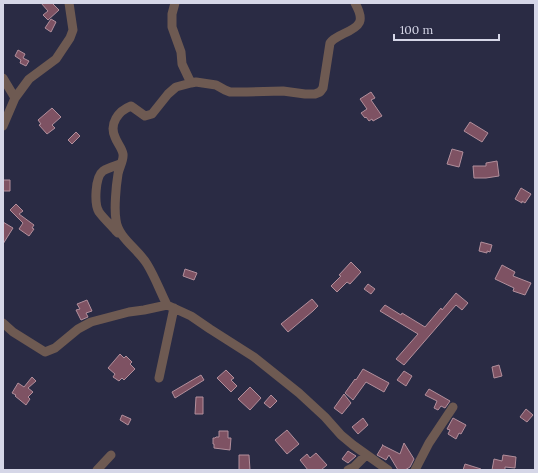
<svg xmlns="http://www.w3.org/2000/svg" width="538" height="473" viewBox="0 0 538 473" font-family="Lora,serif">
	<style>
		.building { fill: #7e5263; stroke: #b28f9c }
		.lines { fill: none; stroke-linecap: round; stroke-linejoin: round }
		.minor { stroke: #6e5a52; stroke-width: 9 }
	</style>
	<rect width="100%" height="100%" fill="#2a2b44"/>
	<path class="building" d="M41 3H52L59 10 48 20 43 15 48 11Z
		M51 19 56 22 51 32 45 28Z
		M18 50 25 54 23 58 29 61 26 66 20 63 21 60 15 56Z
		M371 92 375 98 371 100 382 116 373 121 372 119 369 121 366 117 365 118 361 113 367 109 360 99Z
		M52 108 61 117 52 125 55 128 47 134 39 125 41 124 38 120Z
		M470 122 488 133 482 142 464 131Z
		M76 132 80 136 72 144 68 140Z
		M452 149 463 152 459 167 447 164Z
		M497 161 499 176 486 178H474L473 166H486V163Z
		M3 180H10V191H3Z
		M521 188 531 194 525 203 522 201V203L515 199Z
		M16 204 23 211 19 214 34 225 32 228 34 229 29 236 19 229 23 223 10 210Z
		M3 222 13 228 3 244Z
		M481 242 492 245 490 252 487 251V253L479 251Z
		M351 262 361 272 350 284 347 282 337 292 331 286 341 276 339 275Z
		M502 265 515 272 513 276 531 283 525 295 513 291 514 288 495 279Z
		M185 269 197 273 194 280 183 276Z
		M368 284 375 289 371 294 364 289Z
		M456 293 468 303 462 310 456 305 404 365 396 359 418 334 380 311 385 305 401 315 402 313 425 327 441 308 442 310Z
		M312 299 318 306 313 311 288 332 281 324Z
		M87 300 92 311 86 313 88 317 81 320 76 310 80 309 77 304Z
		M120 354 124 358 126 356 132 362 130 364 135 369 124 380 122 378 119 381 113 377 115 374 108 368Z
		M499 365 502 376 494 378 492 367Z
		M363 369 389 383 384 392 366 382 353 400 345 393 355 379 356 380Z
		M226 370 234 378 231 380 237 386 231 392 217 378Z
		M404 371 412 376 406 386 397 380Z
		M201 375 204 380 175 398 172 392Z
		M32 377 36 381 28 388 33 392 28 397 30 399 26 405 15 396 16 395 12 393 18 383 24 387Z
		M250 387 261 398 250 410 238 399Z
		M429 389 450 401 445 408 441 406 438 410 434 408 437 401 425 395Z
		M344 394 351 403 342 414 334 408Z
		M271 395 277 401 270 408 264 403Z
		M196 397H203V414H195Z
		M526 409 533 415 527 422 520 417Z
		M122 415 131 419 128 425 120 420Z
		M363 418 368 425 358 434 352 427Z
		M453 418 466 425 461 434 459 433 456 439 448 434 450 430 447 429Z
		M287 430 299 444 287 454 275 440Z
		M219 431H228V438H231L230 450 214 448V444H213V438H215L216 437H219Z
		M404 443 414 459 410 467 405 470H398L389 455 386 460 377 455 383 445H382L400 454Z
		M348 451 356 456 348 463 342 459Z
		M316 453 327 465 321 470H308L300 460 307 454 310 458Z
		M239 455H249L250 470H239Z
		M503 455 516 457 515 468 505 467V470H492L494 459 502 461Z
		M465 464 481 469V470H463Z"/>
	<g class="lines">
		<path class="minor" d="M175 3 172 14V27L181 52 182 64 191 83
			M3 78 15 98
			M3 126 15 98 29 79 56 59 70 38 73 30 69 3
			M118 233 116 231C111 225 104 219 99 212 94 204 95 177 103 171 108 168 115 166 120 164
			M167 305C160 291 155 277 147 264 138 249 118 238 116 220 114 209 116 186 118 174 119 168 124 160 123 154 122 148 117 143 115 137 109 124 118 111 131 106L145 116 152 114 168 94 176 87 191 83 196 82 216 85 225 90 230 92H247L283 91 305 94H315L320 92 323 88 330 43C334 38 338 37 343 34 361 26 365 21 355 3
			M3 323 13 332 45 352 55 348 78 329 91 322 129 312 144 310 167 305 191 316 210 329 254 357 299 393 325 417 341 435 353 445 388 470
			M159 378 174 308
			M97 470 111 455
			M348 470 354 467 366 455
			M415 470 429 443 453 407"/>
	</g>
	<rect width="538" height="473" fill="none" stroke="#d5d6e7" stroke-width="8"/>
	<path d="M394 34v6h105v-6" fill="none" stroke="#d5d6e7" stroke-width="2"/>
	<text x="400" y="34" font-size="12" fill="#d5d6e7" stroke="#2a2b44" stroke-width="3" paint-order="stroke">100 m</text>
</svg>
